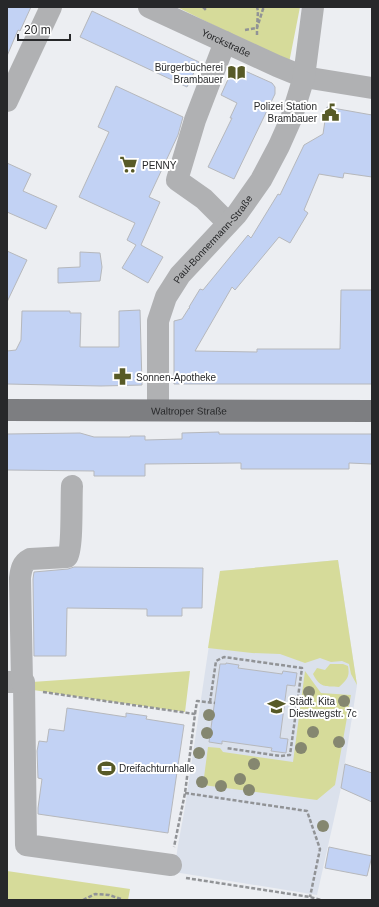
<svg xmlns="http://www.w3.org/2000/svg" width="379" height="907" viewBox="0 0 379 907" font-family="Arial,sans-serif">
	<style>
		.built { fill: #dbe1ec }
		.green { fill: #d6db9a }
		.building { fill: #c2d2f4; stroke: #b6b8bc }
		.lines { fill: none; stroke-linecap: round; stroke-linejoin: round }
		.path { stroke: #919396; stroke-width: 2.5; stroke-dasharray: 4 2; stroke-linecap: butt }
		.minor { stroke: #b0b1b3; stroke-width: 22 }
		.major { stroke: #7d7e81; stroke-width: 22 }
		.tree { fill: #858770 }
		.labels { text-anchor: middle; stroke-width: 4; stroke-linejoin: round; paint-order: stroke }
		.street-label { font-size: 10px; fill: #27282a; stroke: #fff }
		.poi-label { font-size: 10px; fill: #27282a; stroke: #fff; text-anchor: start }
	</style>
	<rect width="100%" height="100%" fill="#eceef2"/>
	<path class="built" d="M338 560 357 685 341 788 317 895 174 872 178 845 185 807 220 571Z"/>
	<path class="green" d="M177 7H300L289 63Z
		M338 560 357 685 351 674 349 664 342 661 331 662 320 658 305 663 280 654 252 653 208 648 220 571Z
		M330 664H343L348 666C350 677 347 679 339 687 325 686 320 688 313 674L317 668 325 670Z
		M190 671 185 712 33 690 32 682Z
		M305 671 321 693 351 695 335 785 317 800 203 785 208 747 220 748 223 752 293 762Z
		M7 871 130 889 128 900H7Z"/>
	<path class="building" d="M7 7H31L20 31 18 30 7 56Z
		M92 11 199 62 187 87 80 37Z
		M234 66 272 83 275 87V94L234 179 208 167 232 118H230L237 103 221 95Z
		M116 86 183 117 178 135 149 197 160 202 141 245 163 257 148 283 122 268 136 245 127 240 135 223 79 197 109 132 98 127Z
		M327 107 372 115V177L344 173 343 178 319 174 304 210 308 213 290 243 279 237 235 290 232 287 195 351 257 352V349H340L341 290H372V384H174V321L182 319 189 308H190L189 307 200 289 203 290 248 235 251 238 278 194 280 195 304 145 323 134Z
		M7 163 31 174 23 191 57 206 46 229 7 212Z
		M7 251 27 260 7 302Z
		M80 252 100 253 102 267 100 281 58 283V268L80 267Z
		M140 310 142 385 101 386 7 384V351L16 350 21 340 22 311H70V313H81L80 347H119V311Z
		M219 432V434H372V464L349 463V469H241V463L145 464V476H94V471L7 470V434L80 433 94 437H130V436H145V440L182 439V433Z
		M74 567 203 568 202 608H182V616H147V609L67 608 66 656H34L33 579 34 572 68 569Z
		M226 663 239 665 238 668 282 674 283 671 297 673 295 686 287 685 280 738 288 739 286 753 271 751 272 748 222 741V744L209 742 220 664H226Z
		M67 708 126 717V713L147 716 146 719 184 725 168 833 38 814V808L42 779 38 778 37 751 39 741 47 742 49 729 64 731Z
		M345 764 372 773V802L341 788Z
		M329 847 372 856 367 876 325 868Z"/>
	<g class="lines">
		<path class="path" d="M203 7 207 11
			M245 30 257 28 258 11 257 7
			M257 35V28L263 9 265 7
			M43 692 195 714 185 793 174 847
			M210 702 216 661 224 657 302 668 290 755 280 756 226 748
			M195 714 197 701 215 703
			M185 793 307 811 320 849 310 897
			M186 878 310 897 321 900
			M83 900 95 894 109 895 121 899 122 900"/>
		<g class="minor">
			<path id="s1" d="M149 7 277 66 304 77 372 88"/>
			<path d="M225 42 195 120 177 180 204 199 228 223"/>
			<path d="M7 101 51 7"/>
			<path id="s2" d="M158 410V321L166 297 180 275 237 214 261 180 279 146 291 119 304 77 313 7"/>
			<path d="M7 682H24L26 845 171 865"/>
			<path d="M22 682 20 578C21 570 22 563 30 559L67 557C73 549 71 499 72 486"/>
		</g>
		<path class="major" id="s3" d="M7 410 372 411"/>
	</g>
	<g class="tree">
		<circle cx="309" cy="692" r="6"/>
		<circle cx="344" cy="701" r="6"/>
		<circle cx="209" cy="715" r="6"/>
		<circle cx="313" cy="732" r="6"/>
		<circle cx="207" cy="733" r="6"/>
		<circle cx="339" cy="742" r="6"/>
		<circle cx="301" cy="748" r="6"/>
		<circle cx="199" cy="753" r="6"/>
		<circle cx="254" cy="764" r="6"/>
		<circle cx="240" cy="779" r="6"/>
		<circle cx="202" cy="782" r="6"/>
		<circle cx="221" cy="786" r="6"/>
		<circle cx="249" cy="790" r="6"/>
		<circle cx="323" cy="826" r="6"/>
	</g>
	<defs>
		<symbol id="library-bare" viewBox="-9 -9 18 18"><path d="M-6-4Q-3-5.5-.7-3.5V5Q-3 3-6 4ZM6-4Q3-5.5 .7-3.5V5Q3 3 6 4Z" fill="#575a27" stroke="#fff" stroke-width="2.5" paint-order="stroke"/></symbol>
		<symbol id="civic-bare" viewBox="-9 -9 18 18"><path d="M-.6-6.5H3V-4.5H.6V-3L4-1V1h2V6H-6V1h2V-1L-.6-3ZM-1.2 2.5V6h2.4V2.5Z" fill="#575a27" stroke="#fff" stroke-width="2.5" paint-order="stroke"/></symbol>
		<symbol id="supermarket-bare" viewBox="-9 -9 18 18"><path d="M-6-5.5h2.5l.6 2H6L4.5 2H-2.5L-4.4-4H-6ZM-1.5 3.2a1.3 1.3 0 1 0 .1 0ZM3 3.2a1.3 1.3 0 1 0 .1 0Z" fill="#575a27" stroke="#fff" stroke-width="2.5" paint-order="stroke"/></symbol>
		<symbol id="pharmacy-bare" viewBox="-9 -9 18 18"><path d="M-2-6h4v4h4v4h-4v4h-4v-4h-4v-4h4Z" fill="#575a27" stroke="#fff" stroke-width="2.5" paint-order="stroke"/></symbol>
		<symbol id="school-bare" viewBox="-9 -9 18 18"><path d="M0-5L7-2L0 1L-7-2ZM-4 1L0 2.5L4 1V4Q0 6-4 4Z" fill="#575a27" stroke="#fff" stroke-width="2.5" paint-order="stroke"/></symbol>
		<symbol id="stadium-bare" viewBox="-9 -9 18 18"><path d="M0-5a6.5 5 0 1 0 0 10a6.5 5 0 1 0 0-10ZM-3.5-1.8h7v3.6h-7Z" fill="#575a27" stroke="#fff" stroke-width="2.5" paint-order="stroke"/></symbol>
	</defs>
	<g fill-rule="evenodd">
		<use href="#library-bare" x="224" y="60" width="25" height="25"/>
		<use href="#civic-bare" x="318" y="100" width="25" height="25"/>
		<use href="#supermarket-bare" x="116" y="152" width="25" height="25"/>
		<use href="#pharmacy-bare" x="110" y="364" width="25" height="25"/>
		<use href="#school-bare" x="264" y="694" width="25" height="25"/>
		<use href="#stadium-bare" x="94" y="756" width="25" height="25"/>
	</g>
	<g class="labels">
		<g class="street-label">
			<text dy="4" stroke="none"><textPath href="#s1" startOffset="85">Yorckstraße</textPath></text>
			<text dy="4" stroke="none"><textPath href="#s2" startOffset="189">Paul-Bonnermann-Straße</textPath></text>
			<text dy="4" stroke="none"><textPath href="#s3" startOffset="182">Waltroper Straße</textPath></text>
		</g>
		<g class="poi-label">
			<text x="223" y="71" text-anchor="end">Bürgerbücherei<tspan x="223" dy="12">Brambauer</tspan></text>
			<text x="317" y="110" text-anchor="end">Polizei Station<tspan x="317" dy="12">Brambauer</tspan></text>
			<text x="142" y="169">PENNY</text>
			<text x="136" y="381">Sonnen-Apotheke</text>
			<text x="289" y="705">Städt. Kita<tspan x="289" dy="12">Diestwegstr. 7c</tspan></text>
			<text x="119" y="772">Dreifachturnhalle</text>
		</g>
	</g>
	<rect width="379" height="907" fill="none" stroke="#27282a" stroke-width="16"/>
	<path d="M18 34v6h52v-6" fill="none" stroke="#27282a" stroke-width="2"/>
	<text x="24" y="34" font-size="12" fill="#27282a" stroke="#ffffff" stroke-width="3" paint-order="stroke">20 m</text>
</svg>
